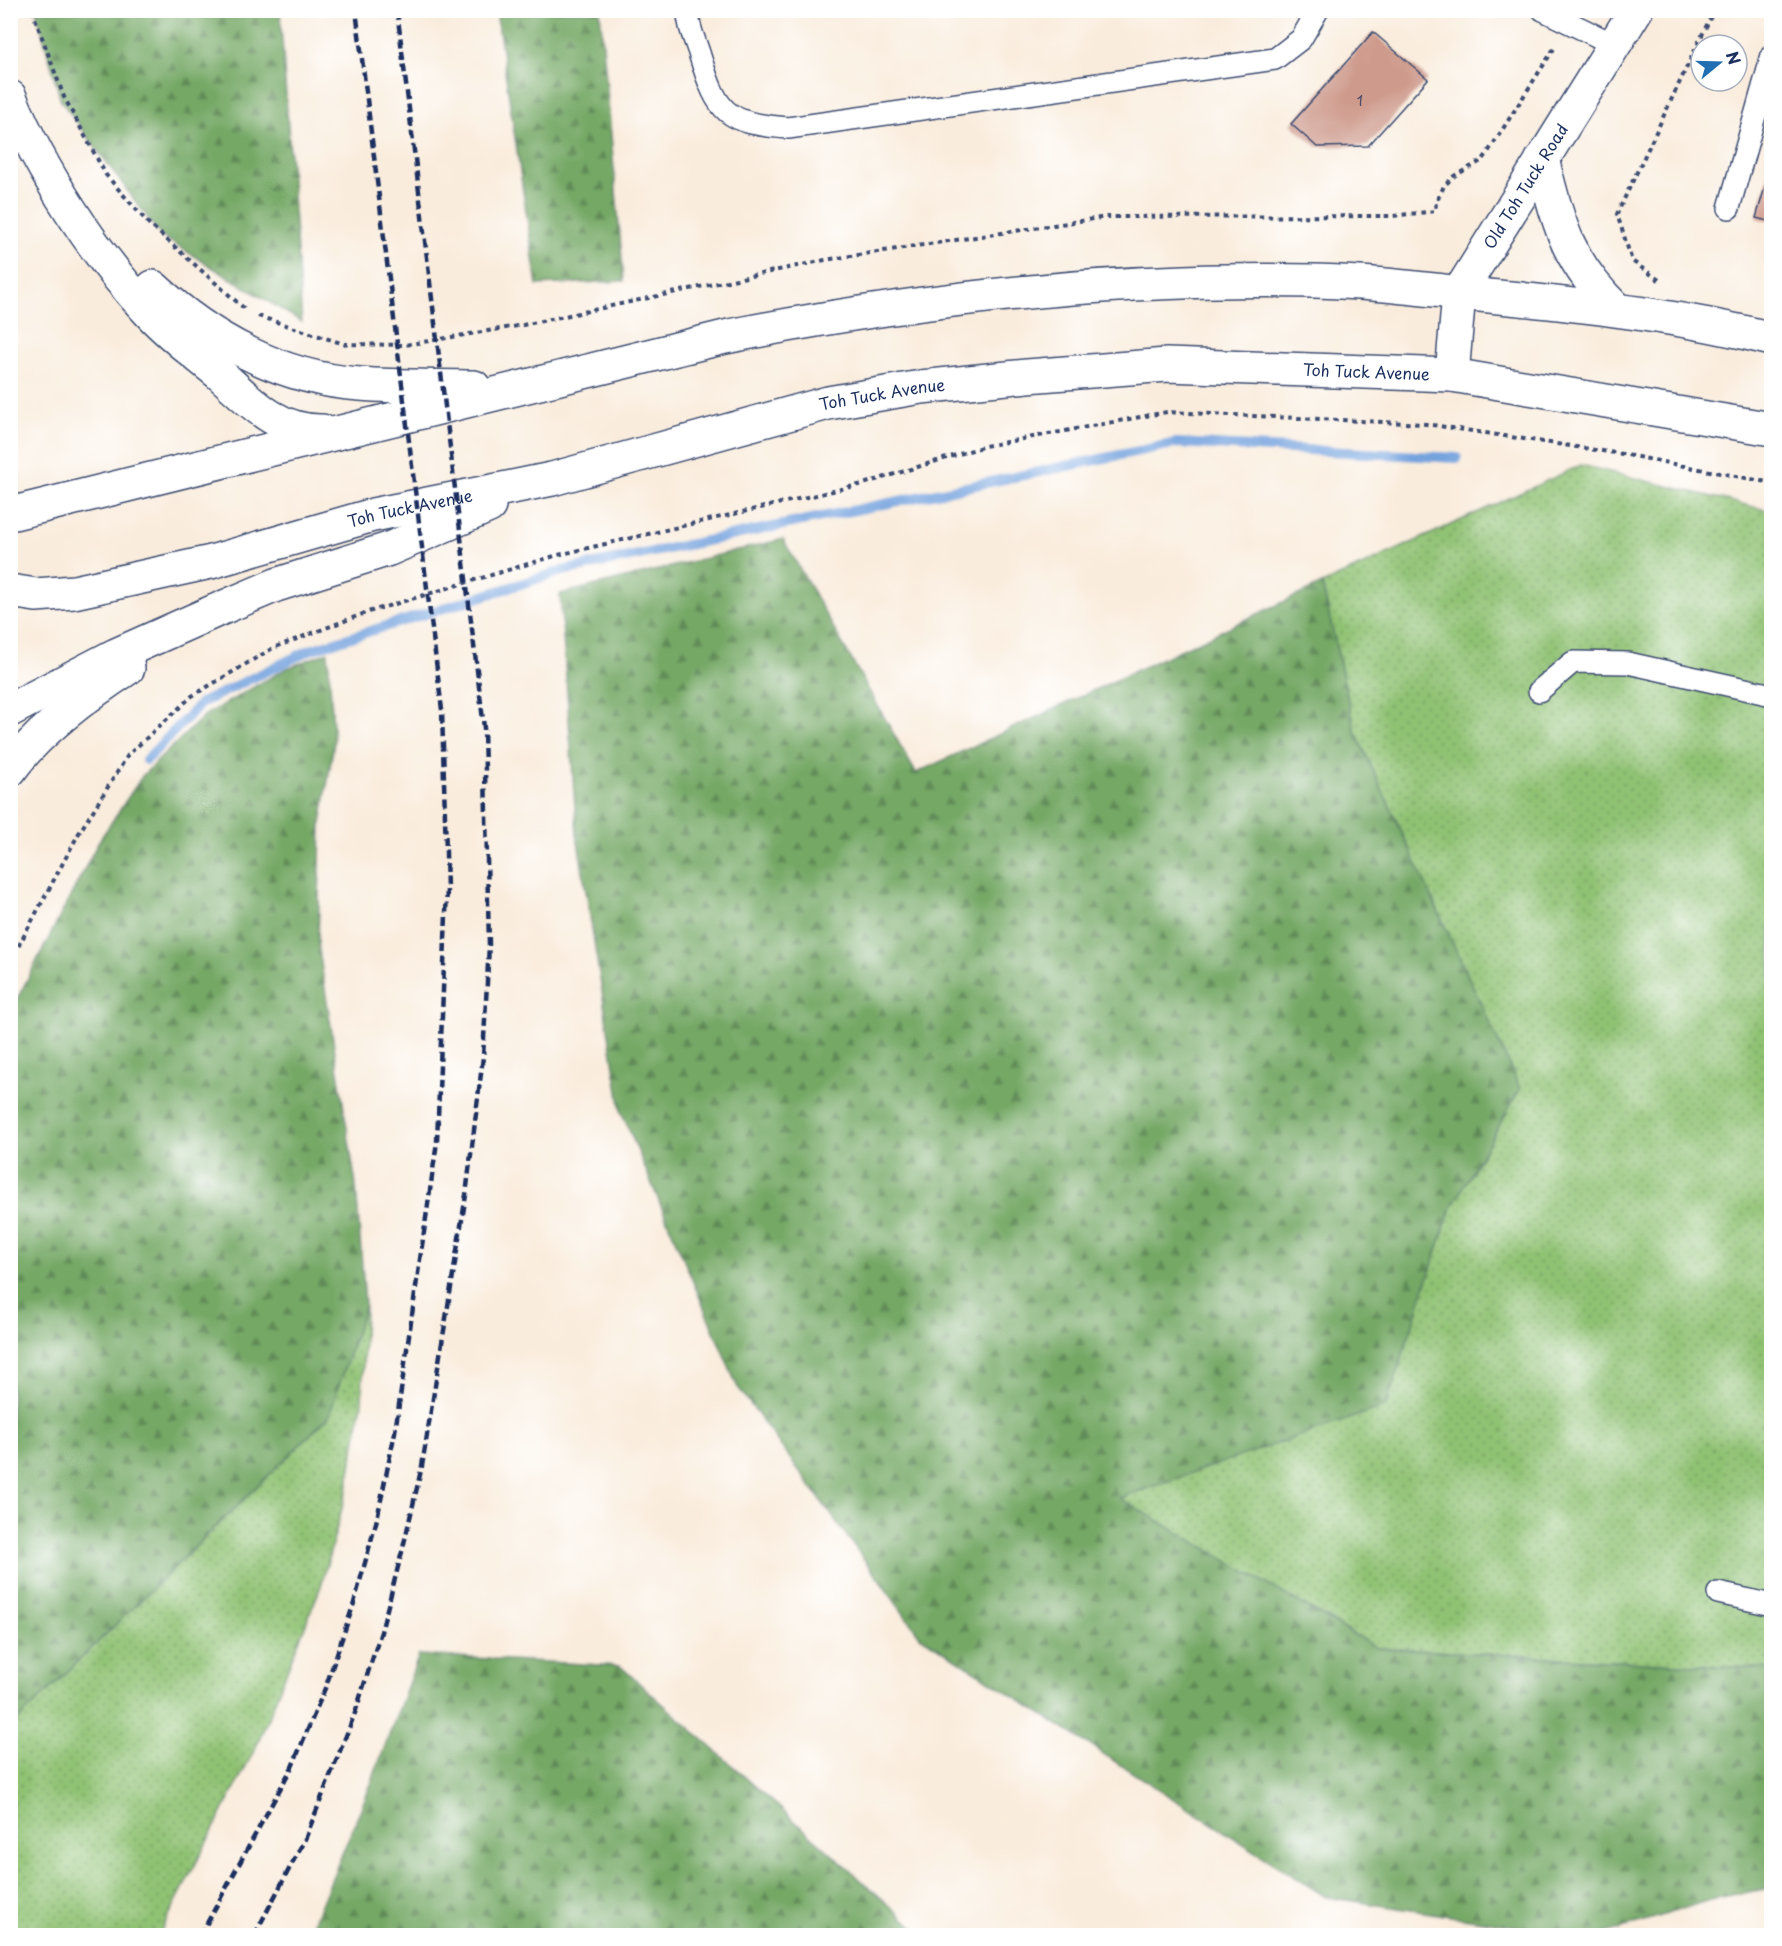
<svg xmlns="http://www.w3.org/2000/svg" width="1782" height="1946" viewBox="0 0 1782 1946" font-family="'Playpen Sans',sans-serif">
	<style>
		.grass { fill: url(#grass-dots); stroke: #567868; stroke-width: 1.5 }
		.forest { fill: url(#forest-firs); stroke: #486c62; stroke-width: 1.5 }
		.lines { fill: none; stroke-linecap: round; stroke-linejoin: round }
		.stream { stroke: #75a3de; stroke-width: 10 }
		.building { fill: #ce9a8b }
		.lane-casing { stroke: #3c4b71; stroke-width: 24 }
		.secondary-casing { stroke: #3c4b71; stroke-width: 36 }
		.primary-casing { stroke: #3c4b71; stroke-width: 36 }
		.path { stroke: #3c4b71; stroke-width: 4; stroke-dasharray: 4.5 4.5; stroke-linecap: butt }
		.lane { stroke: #fff; stroke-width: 21 }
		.secondary { stroke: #fff; stroke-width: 33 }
		.primary { stroke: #fff; stroke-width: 33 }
		.rail { stroke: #1b2f5e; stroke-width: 4.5; stroke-dasharray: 9 4.5; stroke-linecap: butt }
		.labels { text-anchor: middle; stroke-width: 4.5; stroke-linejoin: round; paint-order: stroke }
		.number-label { font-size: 14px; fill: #484a69 }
		.street-label { font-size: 16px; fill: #1b2f5e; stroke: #fff }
	</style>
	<defs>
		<pattern id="grass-dots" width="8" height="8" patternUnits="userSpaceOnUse" patternTransform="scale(1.5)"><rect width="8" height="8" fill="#90c273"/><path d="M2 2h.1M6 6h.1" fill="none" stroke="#759e62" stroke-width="1.8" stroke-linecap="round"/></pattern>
		<pattern id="forest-firs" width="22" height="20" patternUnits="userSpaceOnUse" patternTransform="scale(1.5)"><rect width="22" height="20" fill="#74a865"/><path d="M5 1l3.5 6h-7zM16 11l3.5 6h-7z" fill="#5e8956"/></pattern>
	</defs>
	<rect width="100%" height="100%" fill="#fff"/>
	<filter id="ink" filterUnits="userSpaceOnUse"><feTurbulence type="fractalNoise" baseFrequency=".0167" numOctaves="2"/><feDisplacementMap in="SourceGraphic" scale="12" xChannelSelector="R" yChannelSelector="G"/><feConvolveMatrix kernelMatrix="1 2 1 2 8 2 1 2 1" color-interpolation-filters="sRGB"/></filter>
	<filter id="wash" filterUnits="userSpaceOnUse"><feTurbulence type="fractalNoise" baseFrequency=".008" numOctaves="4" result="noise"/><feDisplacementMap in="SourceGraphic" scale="24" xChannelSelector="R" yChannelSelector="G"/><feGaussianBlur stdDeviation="1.35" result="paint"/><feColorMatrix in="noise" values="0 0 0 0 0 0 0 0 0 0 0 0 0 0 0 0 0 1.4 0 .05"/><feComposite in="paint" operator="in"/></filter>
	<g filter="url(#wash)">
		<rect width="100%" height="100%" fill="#f9ecdc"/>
		<path class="grass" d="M1581 465 1771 511V1669L1377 1648 1118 1498 1386 1406 1450 1210 1520 1089 1355 731 1322 584Z
			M365 1305 362 1403 347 1490 321 1586 258 1743 159 1935 11 1936V1727L329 1416Z"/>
		<path class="forest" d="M36 11H280L302 322 161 236 61 101Z
			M496 11H600L624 281 537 285Z
			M783 539 916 773 1322 584 1355 731 1520 1089 1450 1210 1386 1406 1119 1498 1377 1648 1771 1669V1888L1720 1897 1600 1935H1574L1326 1897 920 1636 737 1386 621 1111 577 835 560 594Z
			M328 652 334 742 321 824 318 944 356 1185 365 1305 329 1416 11 1727V1017L17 999 99 841 143 775 205 715 285 669Z
			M419 1655 620 1666 923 1935H305L314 1921 367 1794Z"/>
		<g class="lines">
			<path class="stream" d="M146 760 201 703 310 650 562 571 1177 443 1457 458"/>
		</g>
		<g id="blocks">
			<path class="building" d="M1373 32 1428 79 1368 146 1317 147 1291 124Z
				M1771 166 1772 167V222L1756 218Z"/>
		</g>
	</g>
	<g filter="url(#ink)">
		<use href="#blocks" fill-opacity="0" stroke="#3c4b71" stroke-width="1.5"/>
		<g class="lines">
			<defs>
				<path id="lane" d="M688 10C687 25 696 42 700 56 718 114 726 123 788 128L1275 59 1301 39 1318 10
					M1543 10 1615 45
					M1729 208 1772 55
					M1539 691 1573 662 1628 663 1772 695
					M1718 1593 1772 1605"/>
				<g id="secondary">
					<path id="s1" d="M1452 375 1459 293 1636 10"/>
				</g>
				<g id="primary">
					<path d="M10 97C40 170 95 255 149 312 170 335 197 355 221 375 252 403 278 432 322 431"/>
					<path d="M1542 159C1559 224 1566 260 1616 309"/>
					<path d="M153 287C209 339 281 379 360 384 397 387 436 386 474 387"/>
					<path d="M10 514 725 337C919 298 1116 277 1314 281 1379 282 1445 292 1510 298 1598 307 1685 317 1772 339"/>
					<path id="s2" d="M10 591 36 595 74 592 211 562 373 515 552 479 828 403 921 387 1027 376 1167 365 1452 375 1772 429"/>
					<path d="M10 710 116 655 215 611 276 585 389 549 489 506"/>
					<path d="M10 770C37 732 90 693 128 668"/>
				</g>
			</defs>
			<use href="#lane" class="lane-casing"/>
			<use href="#secondary" class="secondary-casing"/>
			<use href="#primary" class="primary-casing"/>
			<path class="path" d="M32 10 64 97 106 175 148 223 246 310
				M1659 280 1632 261 1617 214 1714 10
				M258 316 344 344 405 345 523 325 825 260 1106 217 1393 216 1435 211 1436 203 1444 186 1454 176 1483 160 1555 47
				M10 962 79 833 128 755 192 696 273 648 368 612 558 555 863 484 985 446 1167 412 1426 424 1622 454 1772 483"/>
			<use href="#lane" class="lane"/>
			<use href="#secondary" class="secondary"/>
			<use href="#primary" class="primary"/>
			<path class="rail" d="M200 1936 292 1767 326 1686 354 1603 377 1519 395 1432 437 1142 447 889 442 710 356 10
				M254 1936 306 1837 355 1713 381 1632 403 1548 422 1466 466 1195 483 1057 489 945 484 728 397 10"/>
		</g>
	</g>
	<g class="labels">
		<g class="number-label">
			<text x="1360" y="106">1</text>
		</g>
		<g class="street-label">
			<text dy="6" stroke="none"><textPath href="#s1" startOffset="208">Old Toh Tuck Road</textPath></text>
			<text dy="6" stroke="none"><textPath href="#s2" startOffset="1383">Toh Tuck Avenue</textPath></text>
			<text dy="6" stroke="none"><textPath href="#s2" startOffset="897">Toh Tuck Avenue</textPath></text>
			<text dy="6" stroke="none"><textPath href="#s2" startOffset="411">Toh Tuck Avenue</textPath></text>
		</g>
	</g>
	<rect width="1782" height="1946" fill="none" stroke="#fff" stroke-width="36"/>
	<g transform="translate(1719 63) rotate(71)"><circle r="28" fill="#ffffff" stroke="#a4acbf" stroke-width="1.5"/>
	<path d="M0-4.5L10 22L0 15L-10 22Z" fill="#1f6fb2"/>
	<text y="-9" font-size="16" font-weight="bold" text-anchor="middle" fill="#1b2f5e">N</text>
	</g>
</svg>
